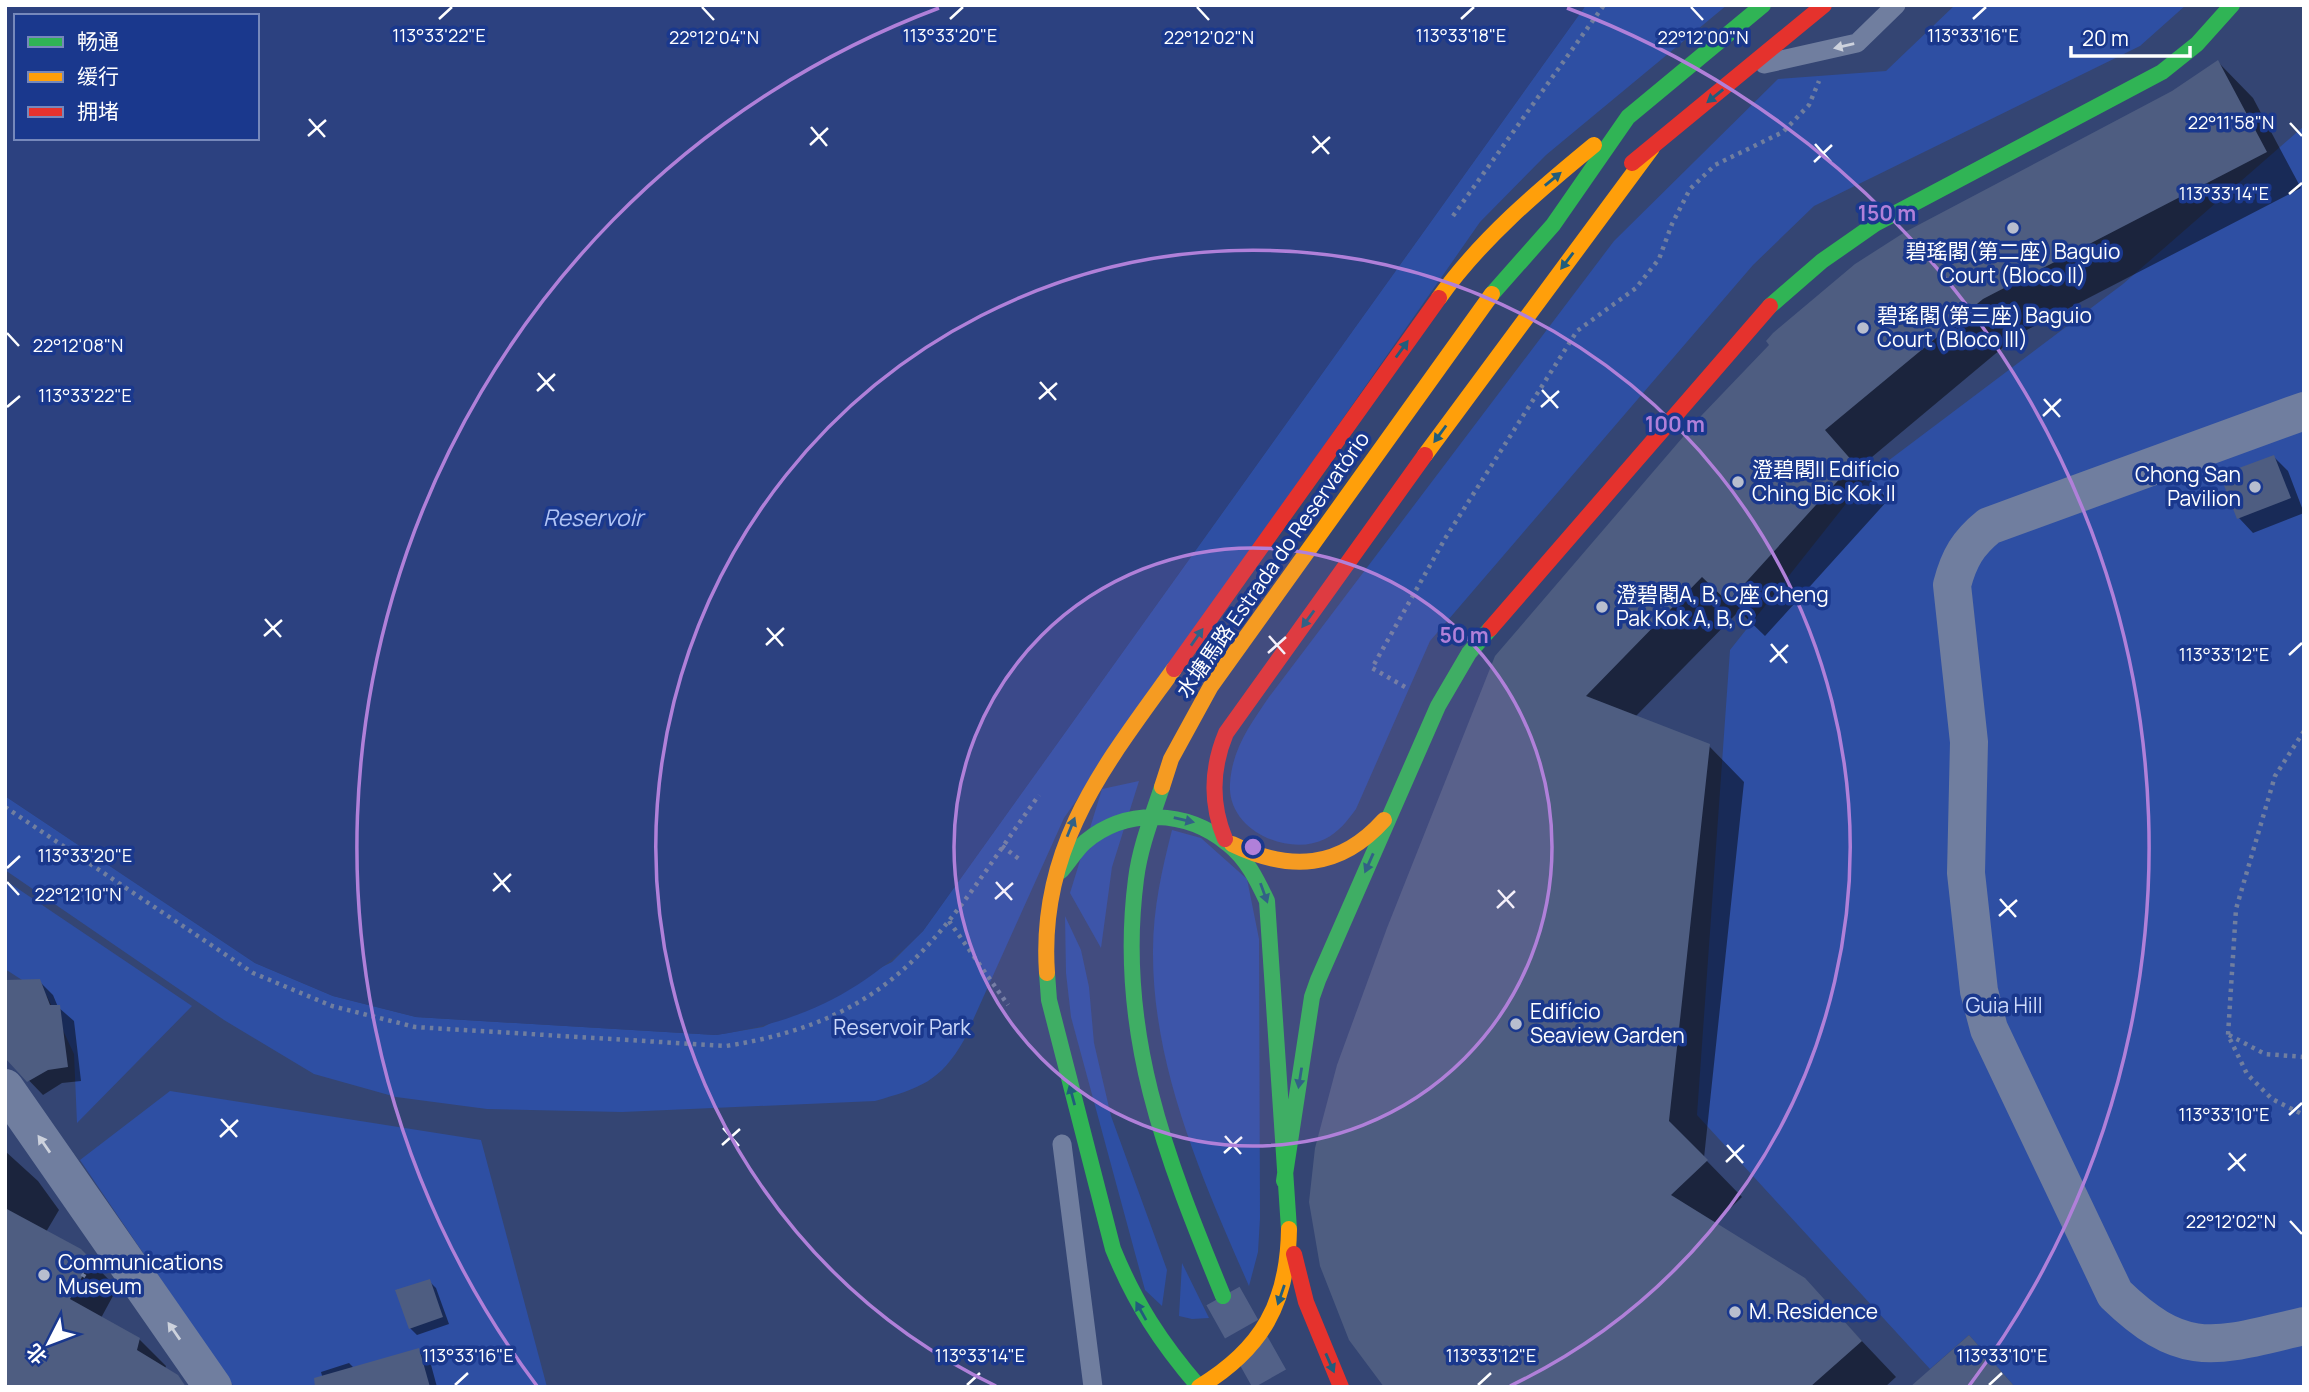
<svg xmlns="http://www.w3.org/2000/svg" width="2309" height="1392" viewBox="0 0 2309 1392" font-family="Manrope,'Noto Sans SC',sans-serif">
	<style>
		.green { fill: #2e4fa3 }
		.water { fill: #2c4180; fill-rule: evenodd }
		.shadow { fill: #0007 }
		.building { fill: #4e5d81 }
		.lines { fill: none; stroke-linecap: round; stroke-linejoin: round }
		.secondary-tunnel { stroke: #526188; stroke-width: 38; stroke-dasharray: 38 19; stroke-linecap: butt }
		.path { stroke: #707e9f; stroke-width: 4.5; stroke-dasharray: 3.5 5; stroke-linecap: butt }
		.lane { stroke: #707e9f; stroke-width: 19 }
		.street { stroke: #707e9f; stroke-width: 38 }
		.fast { stroke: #30b455; stroke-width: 16 }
		.slow { stroke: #ff9f0a; stroke-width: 16 }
		.jam { stroke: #e5322d; stroke-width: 16 }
		.oneway { fill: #cdd2dd }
		.oneway2 { fill: #215d7c }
		.ticks { fill: none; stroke: #fff; stroke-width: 2.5 }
		.ring { fill: none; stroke: #b080d9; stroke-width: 3.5 }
		.poi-dot { fill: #b8bece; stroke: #1a388d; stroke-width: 2.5 }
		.labels { text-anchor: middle; stroke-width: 7; stroke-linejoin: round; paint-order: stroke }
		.poi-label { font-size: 21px; fill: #fff; stroke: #1a388d; text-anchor: start }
		.street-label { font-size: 21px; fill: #fff; stroke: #1a388d }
		.park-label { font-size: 21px; fill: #ccd9fa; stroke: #1a388d }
		.water-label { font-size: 23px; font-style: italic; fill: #b2c5f5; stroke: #1a388d }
		.ticks-label { font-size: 18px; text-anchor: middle; fill: #fff; stroke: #1a388d; stroke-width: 7; stroke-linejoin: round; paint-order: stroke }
		.centre { fill: #b080d9; stroke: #1a388d; stroke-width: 3.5 }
		.ring-label { font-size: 21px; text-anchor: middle; font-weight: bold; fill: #b080d9; stroke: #1a388d; stroke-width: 7; stroke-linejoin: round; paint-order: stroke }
	</style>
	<rect width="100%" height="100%" fill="#344573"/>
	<path class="green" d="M1586 5H1727L1546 155 1480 222 1064 818 964 1040C940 1082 920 1088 875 1101L622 1112 487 1109 396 1097 314 1074 224 1020 5 870V796L255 963 333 996 416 1017 716 1035 763 1027 892 962 923 931Z
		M1955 5H2186L2140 46 1814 206 1753 265 1430 641 1356 809C1347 821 1339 832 1325 839 1289 857 1227 831 1230 784 1232 749 1250 725 1269 697L1614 241 1778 79 1886 71Z
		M2304 126V1387H2015L1969 1335 1930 1369 1697 1115 1730 650 1868 476 2123 284Z
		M1139 781 1112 867 1101 948 1070 893 1102 789Z
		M1172 830 1201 838 1247 879 1259 939 1260 1218 1258 1252 1249 1286C1203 1181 1152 1067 1153 950 1153 909 1162 869 1172 830Z
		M5 880 192 1006 77 1123 74 1054 47 996 5 969Z
		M1065 916 1081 950 1089 987 1094 1043 1111 1116 1167 1270 1162 1306 1145 1290 1071 1017 1066 973Z
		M170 1091 481 1140 547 1387H234L80 1160Z
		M1182 1263 1209 1318 1192 1319 1179 1316Z"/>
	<path class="water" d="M5 5H1586L923 931C859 994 804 1021 716 1035L416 1017 333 996 255 963 5 796ZM16 16H257V138H16Z"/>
	<path class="shadow" d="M2218 62 2253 98 2301 188 2019 334 1860 467 1888 500 1765 636 1739 611 1635 717 1709 746 1744 782 1704 1158 1742 1197 1714 1224 1804 1280 1896 1377 1885 1387H1386L1496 657 2173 93Z
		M2274 457 2288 471 2304 513 2253 533 2239 518Z
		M39 981 53 995 58 1007 74 1021 81 1081 62 1083 43 1095 16 1067Z
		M5 1151 38 1181 59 1210 46 1232 80 1250 114 1285V1294L101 1318 139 1339 166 1366 165 1369 5 1387Z
		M429 1281 436 1288 449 1324 417 1335 410 1328Z
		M418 1350 430 1361 437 1387H325L321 1372 349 1363 354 1368Z"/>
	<path class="building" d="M2218 60 2267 152 1983 299 1825 430 1854 463 1728 602 1702 577 1586 696 1710 744 1669 1121 1708 1160 1671 1195 1805 1278 1862 1341 1810 1387H1384L1349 1340 1320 1266 1309 1202 1315 1148 1337 1065 1387 928 1495 656 1701 416 1769 345 1766 341 1773 333 1855 264 1905 232 2172 91Z
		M2274 455 2291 498 2237 519 2220 475Z
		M40 979 50 1005H60L68 1067 48 1070 27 1082 5 1058V980Z
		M5 1208 81 1249 88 1256V1266L70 1299 140 1338 137 1350 178 1375 186 1387H5Z
		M430 1279 443 1317 409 1329 395 1290Z
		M1969 1335 2015 1387H1910Z
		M419 1348 430 1387H315L314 1378Z"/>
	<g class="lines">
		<path class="secondary-tunnel" d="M1223 1296 1274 1387"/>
		<path class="path" d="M1453 216 1604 5
			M1405 687 1372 668 1446 537 1577 331 1636 288 1659 259 1672 224 1690 189 1715 165 1783 132 1809 105 1819 81
			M2304 731 2275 776 2236 909 2228 1035 2247 1074 2272 1099 2304 1115
			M5 807 253 973 332 1006 415 1027 726 1046C904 1018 943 929 1039 795
			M1002 846 1019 859
			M949 921 1008 1005
			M2229 1035 2265 1054 2304 1057
			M78 1284 85 1273"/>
		<path class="lane" d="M1764 64 1857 43 1896 5
			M1062 1144 1093 1387"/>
		<path class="street" d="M2304 411 1989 526C1968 543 1959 558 1952 585L1969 742 1966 873 1979 991 1989 1029 2115 1294C2185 1362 2217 1346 2304 1326
			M5 1088 213 1387"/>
		<path class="fast" d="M1492 294 1553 225 1628 117 1763 5
			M1770 306 1822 261 1875 224 2162 72 2197 44 2232 5
			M1162 787C1152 817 1140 847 1136 879 1116 1032 1166 1157 1223 1296
			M1061 871C1069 862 1076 850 1085 842 1127 807 1187 810 1228 844 1247 859 1257 880 1267 901L1289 1229
			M1047 973 1049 1000 1113 1249C1135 1303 1161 1343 1199 1387
			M1284 1181 1312 997 1318 980 1438 706 1469 653 1490 629"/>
		<path class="slow" d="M1439 298C1481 239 1538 191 1594 145
			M1425 455 1652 148
			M1162 787 1171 759 1211 686 1492 294
			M1232 844C1290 872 1340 869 1384 820
			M1047 973C1038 846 1105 765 1174 669
			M1199 1387C1262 1349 1288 1303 1289 1229"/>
		<path class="jam" d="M1632 163 1824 5
			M1490 629 1770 306
			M1174 669 1439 298
			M1225 839C1210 803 1211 769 1226 733L1425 455
			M1294 1254 1306 1302 1341 1387"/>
	</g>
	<defs><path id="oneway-solid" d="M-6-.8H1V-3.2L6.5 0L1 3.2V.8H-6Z" transform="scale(1.75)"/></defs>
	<g class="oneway">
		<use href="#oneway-solid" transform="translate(1844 46) rotate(167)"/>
		<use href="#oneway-solid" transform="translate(44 1144) rotate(-125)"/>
		<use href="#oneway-solid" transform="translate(174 1331) rotate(-125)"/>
	</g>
	<g class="oneway2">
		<use href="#oneway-solid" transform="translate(1715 96) rotate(141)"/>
		<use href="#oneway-solid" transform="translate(1553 179) rotate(-39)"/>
		<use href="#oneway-solid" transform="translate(1567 261) rotate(127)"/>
		<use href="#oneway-solid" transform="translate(1402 349) rotate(-54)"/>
		<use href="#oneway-solid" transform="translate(1440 434) rotate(126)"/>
		<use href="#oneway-solid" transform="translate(1308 619) rotate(126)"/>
		<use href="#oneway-solid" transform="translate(1197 637) rotate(-55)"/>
		<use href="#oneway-solid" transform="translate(1184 820) rotate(13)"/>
		<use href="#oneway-solid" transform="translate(1071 827) rotate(-68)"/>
		<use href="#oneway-solid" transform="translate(1369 863) rotate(114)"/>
		<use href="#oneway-solid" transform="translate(1264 893) rotate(70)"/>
		<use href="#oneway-solid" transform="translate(1300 1078) rotate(99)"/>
		<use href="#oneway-solid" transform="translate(1072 1095) rotate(-105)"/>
		<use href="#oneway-solid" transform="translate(1281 1295) rotate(109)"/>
		<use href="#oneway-solid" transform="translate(1141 1311) rotate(-119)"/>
		<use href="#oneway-solid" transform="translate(1330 1363) rotate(66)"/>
	</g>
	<path class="ticks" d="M702 7 714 20M1197 7 1209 20M1691 7 1703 20M439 19 452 7M950 19 963 7M1461 19 1474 7M1973 19 1986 7M309 119 325 137M2290 123 2302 136M811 127 827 146M308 136 326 120M1313 136 1329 154M1815 144 1831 162M810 145 828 128M1312 153 1330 137M1814 162 1832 145M2289 194 2302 183M7 333 19 346M538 373 554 391M1040 382 1056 400M1542 390 1558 408M537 391 555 374M1039 399 1057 383M2044 399 2060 417M7 407 20 396M1541 407 1559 391M2043 416 2061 399M265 619 281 637M767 628 783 646M264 636 282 620M1269 636 1285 654M1771 644 1787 663M766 645 784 628M1268 653 1286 637M2289 655 2302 643M1770 662 1788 645M7 868 20 856M494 873 510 892M7 882 19 895M996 882 1012 900M1498 890 1514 908M493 891 511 874M995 899 1013 883M2000 899 2016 917M1497 908 1515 891M1999 916 2017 900M2289 1115 2302 1103M221 1119 237 1137M723 1128 739 1146M1225 1136 1241 1154M220 1137 238 1120M722 1145 740 1129M1727 1145 1743 1163M1224 1153 1242 1137M2229 1153 2245 1171M1726 1162 1744 1145M2228 1170 2246 1154M2290 1221 2302 1234M455 1385 468 1373M967 1385 980 1373M1478 1385 1491 1373M1989 1385 2002 1373"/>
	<circle cx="1253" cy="847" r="299" fill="#b080d9" fill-opacity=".12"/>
	<g class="ring">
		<circle cx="1253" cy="847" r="299"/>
		<path d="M996 1386A597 597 0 1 1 1510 1386"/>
		<path d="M537 1386A896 896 0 0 1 939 8M1567 8A896 896 0 0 1 1969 1386"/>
	</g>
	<g class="poi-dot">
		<circle cx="2013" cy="228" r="7"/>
		<circle cx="1863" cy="328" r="7"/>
		<circle cx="1738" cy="482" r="7"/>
		<circle cx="2255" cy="487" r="7"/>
		<circle cx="1602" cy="607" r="7"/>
		<circle cx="1516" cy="1024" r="7"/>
		<circle cx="44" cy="1275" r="7"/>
		<circle cx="1735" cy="1312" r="7"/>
	</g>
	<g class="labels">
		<g class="poi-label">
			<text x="2013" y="259" text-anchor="middle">碧瑤閣(第二座) Baguio<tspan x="2013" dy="24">Court (Bloco II)</tspan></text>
			<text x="1877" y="323">碧瑤閣(第三座) Baguio<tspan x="1877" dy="24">Court (Bloco III)</tspan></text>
			<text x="1752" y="477">澄碧閣II Edifício<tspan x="1752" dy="24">Ching Bic Kok II</tspan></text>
			<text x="2241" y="482" text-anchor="end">Chong San<tspan x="2241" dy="24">Pavilion</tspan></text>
			<text x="1616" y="602">澄碧閣A, B, C座 Cheng<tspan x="1616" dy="24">Pak Kok A, B, C</tspan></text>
			<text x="1530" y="1019">Edifício<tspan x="1530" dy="24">Seaview Garden</tspan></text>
			<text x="58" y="1270">Communications<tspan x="58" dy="24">Museum</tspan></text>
			<text x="1749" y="1319">M. Residence</text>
		</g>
		<g class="street-label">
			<text transform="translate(1273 565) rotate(-55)" y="7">水塘馬路 Estrada do Reservatório</text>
		</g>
		<g class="park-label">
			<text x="2004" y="1013">Guia Hill</text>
			<text x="902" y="1035">Reservoir Park</text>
		</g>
		<g class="water-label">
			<text x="593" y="526">Reservoir</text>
		</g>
	</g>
	<g class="ticks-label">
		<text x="439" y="42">113°33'22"E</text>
		<text x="950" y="42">113°33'20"E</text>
		<text x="1461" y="42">113°33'18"E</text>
		<text x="1973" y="42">113°33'16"E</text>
		<text x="714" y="44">22°12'04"N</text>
		<text x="1209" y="44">22°12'02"N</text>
		<text x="1703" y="44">22°12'00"N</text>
		<text x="2231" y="129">22°11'58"N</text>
		<text x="2224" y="200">113°33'14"E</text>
		<text x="78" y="352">22°12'08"N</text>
		<text x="85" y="402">113°33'22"E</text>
		<text x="2224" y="661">113°33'12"E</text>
		<text x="85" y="862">113°33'20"E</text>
		<text x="78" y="901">22°12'10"N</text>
		<text x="2224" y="1121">113°33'10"E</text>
		<text x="2231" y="1228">22°12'02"N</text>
		<text x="468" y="1362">113°33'16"E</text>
		<text x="980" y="1362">113°33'14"E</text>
		<text x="1491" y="1362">113°33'12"E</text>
		<text x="2002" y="1362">113°33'10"E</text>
	</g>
	<circle cx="1253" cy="847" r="10" class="centre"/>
	<g class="ring-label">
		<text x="1887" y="221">150 m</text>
		<text x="1675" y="432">100 m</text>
		<text x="1464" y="643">50 m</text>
	</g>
	<rect width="2309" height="1392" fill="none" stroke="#ffffff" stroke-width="14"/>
	<rect x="14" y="14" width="245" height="126" fill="#1a388d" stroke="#7688bb" stroke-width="2"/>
	<rect x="28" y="37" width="35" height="10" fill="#30b455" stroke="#7688bb" stroke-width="2"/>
	<text x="77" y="49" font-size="21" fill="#ffffff">畅通</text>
	<rect x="28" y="72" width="35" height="10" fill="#ff9f0a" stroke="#7688bb" stroke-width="2"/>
	<text x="77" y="84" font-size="21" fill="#ffffff">缓行</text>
	<rect x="28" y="107" width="35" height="10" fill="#e5322d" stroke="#7688bb" stroke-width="2"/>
	<text x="77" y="119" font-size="21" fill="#ffffff">拥堵</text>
	<g transform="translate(49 1343) rotate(228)" stroke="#1a388d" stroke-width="5" paint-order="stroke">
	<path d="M0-5L12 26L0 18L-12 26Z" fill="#ffffff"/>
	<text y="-10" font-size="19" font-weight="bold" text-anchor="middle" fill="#ffffff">北</text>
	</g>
	<path d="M2071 46v10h119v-10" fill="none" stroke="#ffffff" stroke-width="3.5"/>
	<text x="2082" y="46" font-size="21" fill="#ffffff" stroke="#1a388d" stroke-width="5" paint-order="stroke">20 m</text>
</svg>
